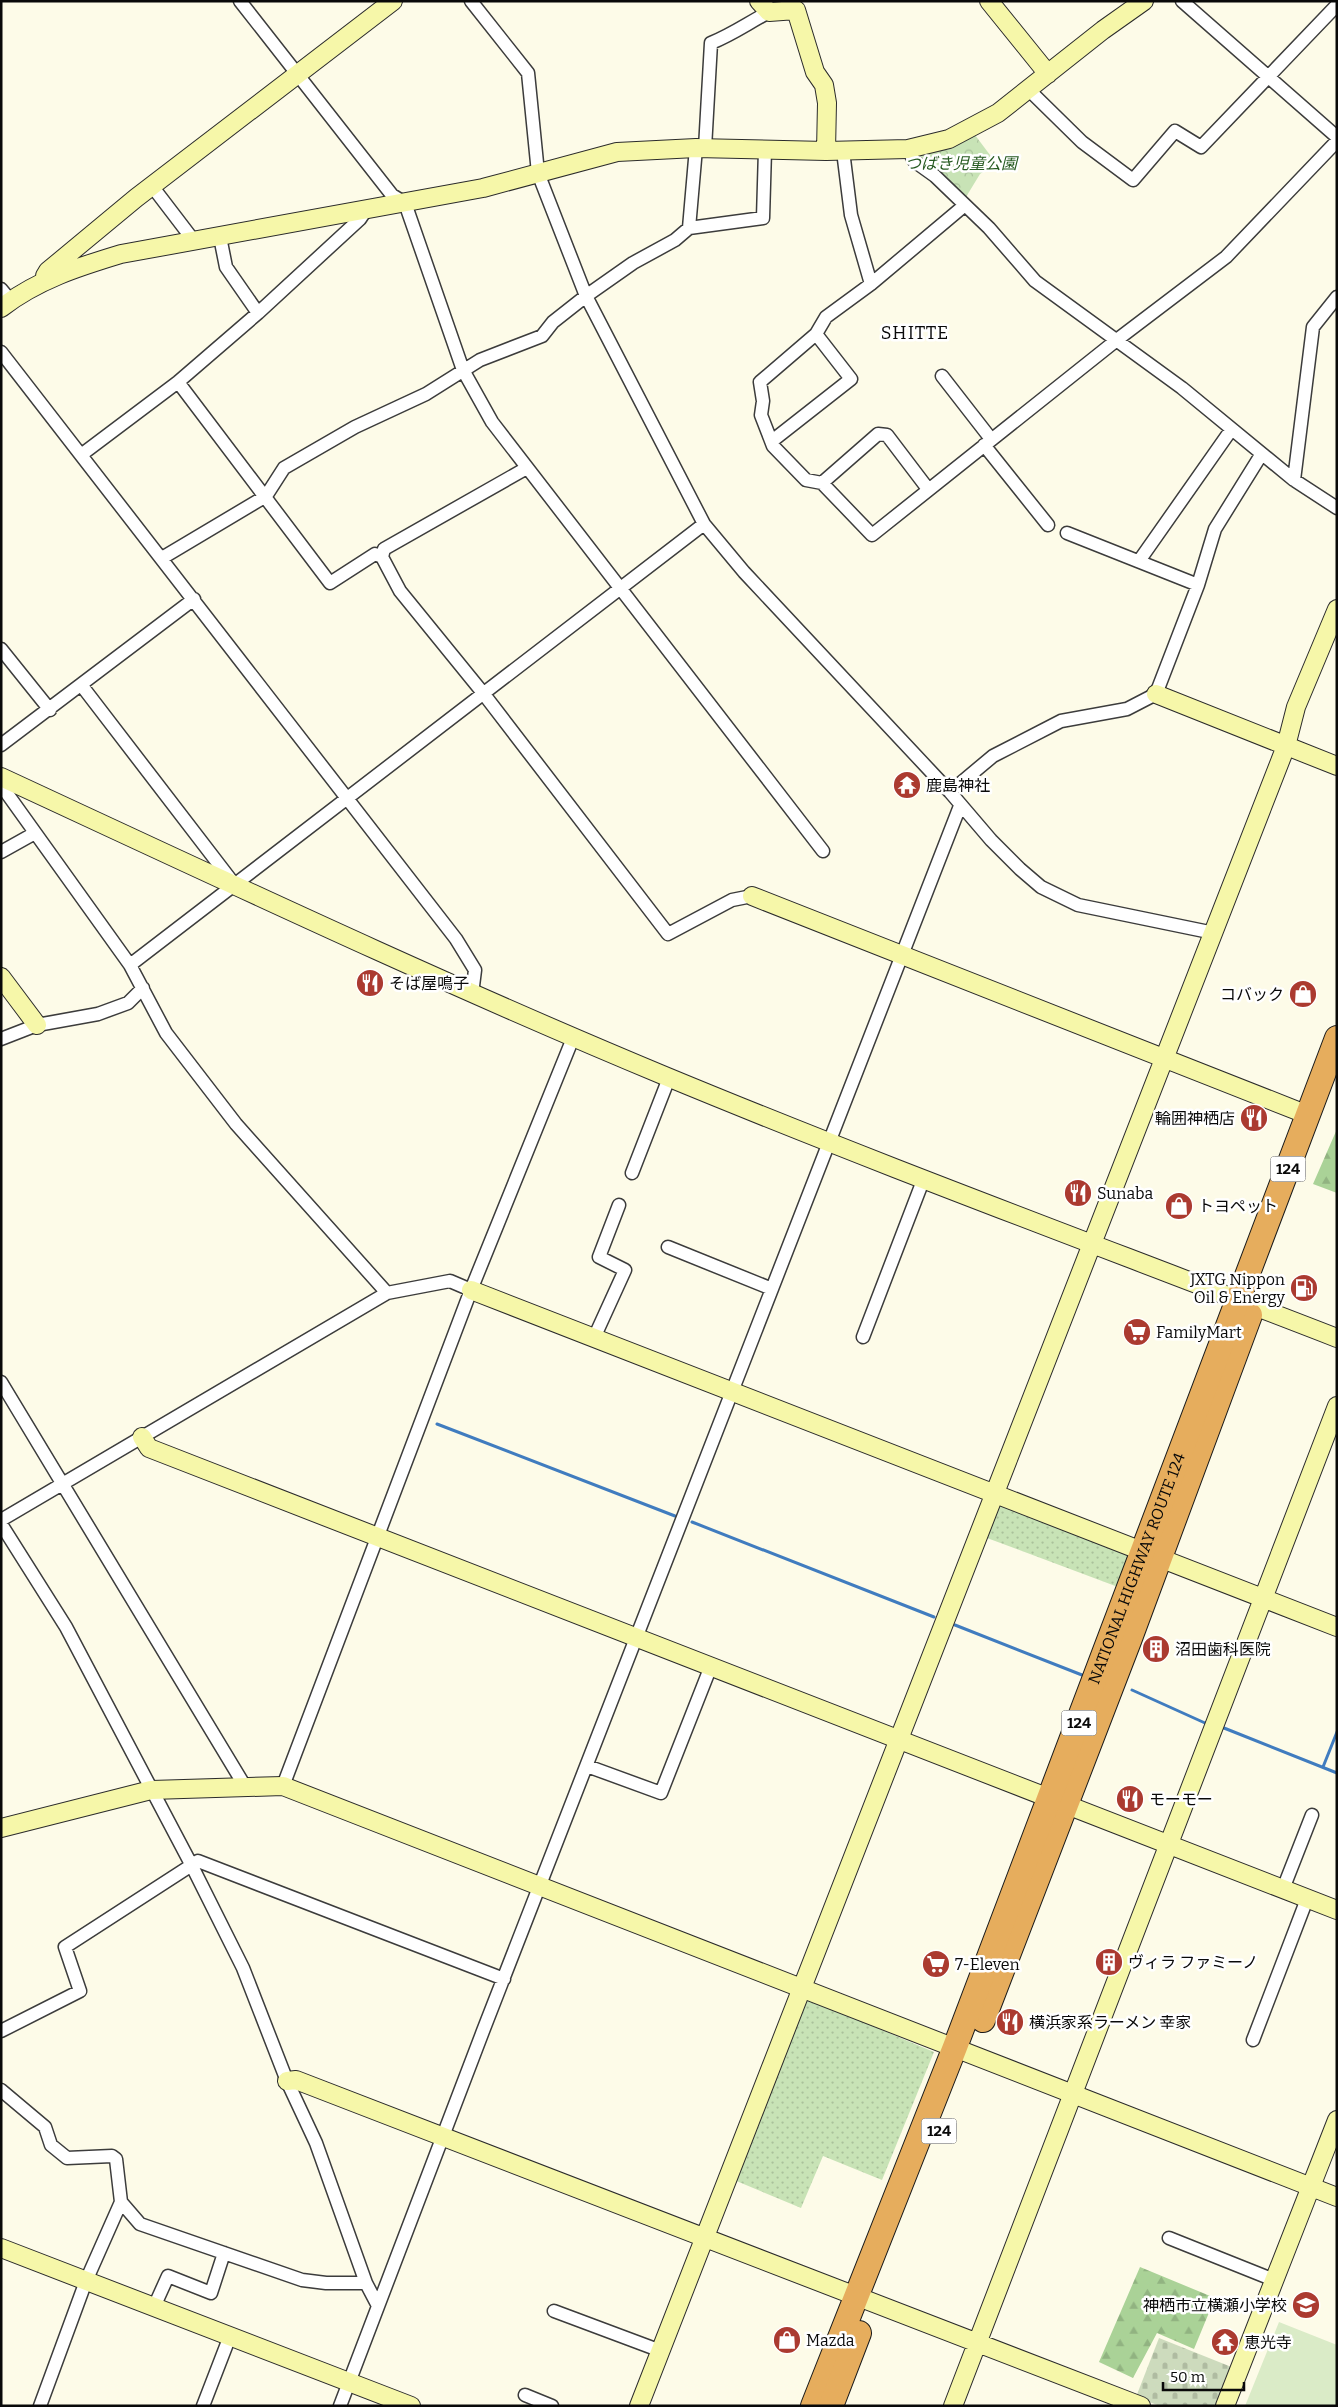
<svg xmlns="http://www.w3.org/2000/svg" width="1338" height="2407" viewBox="0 0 1338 2407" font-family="Bitter,'Noto Sans JP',serif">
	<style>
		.grass { fill: url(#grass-dots) }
		.forest { fill: url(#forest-firs) }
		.cemetery { fill: url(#cemetery-stones) }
		.park { fill: url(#park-crowns) }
		.pitch { fill: #daebc7 }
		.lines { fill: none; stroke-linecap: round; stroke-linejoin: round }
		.stream { stroke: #407cbf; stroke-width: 3 }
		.street-casing { stroke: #3c3c3c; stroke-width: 15 }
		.secondary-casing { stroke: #2b2b2b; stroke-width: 20 }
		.highway-casing { stroke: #1a1a1a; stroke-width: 26 }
		.street { stroke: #fff; stroke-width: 12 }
		.secondary { stroke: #f6f7a9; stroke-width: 18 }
		.highway { stroke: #e6ad5d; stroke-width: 24 }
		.labels { text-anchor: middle; stroke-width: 5; stroke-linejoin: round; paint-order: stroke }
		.shield { fill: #fff; stroke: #535353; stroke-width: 1 }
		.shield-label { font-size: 15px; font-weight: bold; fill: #090909 }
		.park-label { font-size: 16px; font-style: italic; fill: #265a21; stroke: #fff }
		.poi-label { font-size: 16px; fill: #090909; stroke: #fff; text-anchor: start }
		.street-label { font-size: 16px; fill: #090909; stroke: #fff }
		.neighbourhood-label { font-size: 18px; letter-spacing: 1px; fill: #090909; stroke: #fff }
	</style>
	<defs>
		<pattern id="grass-dots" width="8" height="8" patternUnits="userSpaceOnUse" patternTransform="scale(1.25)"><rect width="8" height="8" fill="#c8e3b6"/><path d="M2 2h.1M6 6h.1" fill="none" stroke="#aac19b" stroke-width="1.8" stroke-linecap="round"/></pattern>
		<pattern id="forest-firs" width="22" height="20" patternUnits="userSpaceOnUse" patternTransform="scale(1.25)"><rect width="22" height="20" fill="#aad297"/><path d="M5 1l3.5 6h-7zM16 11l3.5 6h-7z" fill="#91b381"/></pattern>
		<pattern id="cemetery-stones" width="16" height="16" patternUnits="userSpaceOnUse" patternTransform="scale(1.25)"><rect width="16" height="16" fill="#cddbbd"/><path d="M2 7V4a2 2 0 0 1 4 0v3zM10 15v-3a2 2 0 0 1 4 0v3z" fill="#afbba1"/></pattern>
		<pattern id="park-crowns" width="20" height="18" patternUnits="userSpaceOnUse" patternTransform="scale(1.25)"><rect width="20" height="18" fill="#c8e3b6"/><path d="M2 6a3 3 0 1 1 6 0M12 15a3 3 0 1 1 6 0" fill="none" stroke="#aac19b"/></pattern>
	</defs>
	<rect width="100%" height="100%" fill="#fdfbe8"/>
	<path class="grass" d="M1000 1503 1131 1552 1118 1587 987 1538Z
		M808 1999 934 2052 882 2180 823 2156 801 2208 734 2180Z"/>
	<path class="forest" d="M1337 1129V1193L1313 1184Z
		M1140 2267 1215 2298 1194 2349 1157 2333 1133 2378 1099 2362Z"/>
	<path class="cemetery" d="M1159 2338 1234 2368 1219 2406H1160L1136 2397Z"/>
	<path class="park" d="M975 135 996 163 980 174 966 197 918 158 920 152 950 145Z"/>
	<path class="pitch" d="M1279 2322 1337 2345V2406H1245Z"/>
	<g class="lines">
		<path class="stream" d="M437 1424 675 1516
			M692 1522 934 1617
			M955 1625 1082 1675
			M1132 1690 1205 1723
			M1224 1728 1337 1773
			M1323 1767 1337 1732"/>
		<defs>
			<path id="street" d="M240 1 392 195 405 203 463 370 492 422 823 851
				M471 1 528 73 538 173 586 296 704 524 744 572 950 792 991 840 1020 869 1041 887 1078 905 1214 933
				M1182 1 1337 137
				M1029 90 1082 142 1133 180 1175 131 1201 147 1337 5
				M705 148 711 43C733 34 748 23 769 12
				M908 149 914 161 935 176 989 228 1035 281 1182 388 1294 480 1337 508
				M843 151 851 215 871 284
				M152 186 194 241
				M965 205 871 284 826 317 816 334 760 382 763 401 761 415 773 446 806 480 822 483 872 535 1118 339 1226 257 1337 141
				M689 228 763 218 765 150
				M220 237 226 267 258 313
				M1 289 11 301
				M1 352 456 939 475 970 472 994
				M942 376 991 439
				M178 382 330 583 375 554 382 557
				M772 441 851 379 816 334
				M984 445 1048 525
				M81 455 178 382 258 313 360 219 366 210
				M525 469 384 549 382 557 400 591 483 693 668 934 732 900 752 896
				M1294 480 1313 327 1337 297
				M822 483 878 434 887 435 928 489
				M1067 533 1198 585
				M162 558 266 496 284 468 355 427 426 394 480 360 542 336 553 322 586 296 633 263 675 240 689 228 696 148
				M1139 561 1231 430
				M1 649 50 710
				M82 686 234 884
				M1 745 194 599
				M1 785 130 965 166 1033 236 1124 387 1293
				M950 792 993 756 1061 721 1127 709 1156 694 1198 585 1215 529 1261 455
				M1 852 35 833
				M130 965 704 524
				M1 1039 37 1025 98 1014 128 1003 143 988
				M632 1173 669 1078
				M668 1247 772 1289
				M863 1337 924 1178
				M594 1338 625 1270 599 1257 619 1205
				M1 1382 246 1788
				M1 1520 387 1293 450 1281 471 1290
				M1 1524 66 1627 192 1866 243 1968 287 2081 316 2143 366 2283 377 2304
				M587 1766 661 1793 711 1666
				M283 1786 471 1290 573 1038
				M1283 1889 1312 1815
				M1 2031 80 1991 65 1947 198 1861 504 1979
				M1253 2040 1307 1899
				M1 2090 45 2127 51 2145 67 2158 112 2156 116 2159 121 2202 140 2224 302 2280 326 2283H366
				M1169 2238 1274 2280
				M154 2307 168 2276 211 2293 224 2253
				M554 2311 661 2351
				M525 2395 552 2406
				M40 2406 86 2281 121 2202
				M203 2406 230 2336
				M340 2406 483 2031 960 806"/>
			<path id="secondary" d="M759 1 769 12 796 10 815 72 824 85 827 103 826 151
				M989 1 1048 74
				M45 276 48 271 136 198 393 1
				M1 308C37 280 78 267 121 254L483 188 617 152 696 148 826 151 908 149 949 139 998 113 1103 30 1144 1
				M1156 694 1337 766
				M1 777C221 879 441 983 665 1076 887 1168 1113 1251 1337 1338
				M752 896 1308 1115
				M1 977 37 1025
				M471 1290 1337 1627
				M142 1437 149 1448 1337 1910
				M1 1828 151 1790 283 1786 1337 2197
				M287 2081 296 2080 1141 2406
				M1 2248 411 2406
				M639 2406 1286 746 1296 707 1337 609
				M953 2406 1337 1406
				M1225 2406 1337 2120"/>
			<g id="highway">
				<path d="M983 2020 1129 1641 1250 1315"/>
				<path id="s1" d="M813 2406 955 2047 1337 1038"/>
				<path d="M831 2406 859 2333"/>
			</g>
		</defs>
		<use href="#street" class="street-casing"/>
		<use href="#secondary" class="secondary-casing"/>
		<use href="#highway" class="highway-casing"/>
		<use href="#street" class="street"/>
		<use href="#secondary" class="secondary"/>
		<use href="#highway" class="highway"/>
	</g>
	<defs>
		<symbol id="temple-disc" viewBox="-11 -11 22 22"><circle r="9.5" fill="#ab3a30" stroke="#fff"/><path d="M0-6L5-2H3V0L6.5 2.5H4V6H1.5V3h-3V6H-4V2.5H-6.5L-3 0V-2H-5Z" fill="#fff"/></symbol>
		<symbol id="restaurant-disc" viewBox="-11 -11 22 22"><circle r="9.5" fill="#ab3a30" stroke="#fff"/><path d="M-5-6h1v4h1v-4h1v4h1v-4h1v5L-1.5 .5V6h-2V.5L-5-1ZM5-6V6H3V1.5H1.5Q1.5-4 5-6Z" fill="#fff"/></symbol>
		<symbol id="shop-disc" viewBox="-11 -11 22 22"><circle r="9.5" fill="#ab3a30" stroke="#fff"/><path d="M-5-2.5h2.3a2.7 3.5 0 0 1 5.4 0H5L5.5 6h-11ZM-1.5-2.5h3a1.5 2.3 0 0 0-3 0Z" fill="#fff"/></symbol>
		<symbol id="fuel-disc" viewBox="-11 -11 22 22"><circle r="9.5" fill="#ab3a30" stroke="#fff"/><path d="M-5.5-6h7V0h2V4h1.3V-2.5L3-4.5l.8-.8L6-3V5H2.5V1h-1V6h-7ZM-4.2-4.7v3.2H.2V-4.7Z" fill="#fff"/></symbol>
		<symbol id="supermarket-disc" viewBox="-11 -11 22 22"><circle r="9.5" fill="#ab3a30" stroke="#fff"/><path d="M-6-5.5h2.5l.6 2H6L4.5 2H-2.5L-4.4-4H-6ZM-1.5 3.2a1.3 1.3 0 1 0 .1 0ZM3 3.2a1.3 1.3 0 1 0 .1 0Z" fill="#fff"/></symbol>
		<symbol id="building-disc" viewBox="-11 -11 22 22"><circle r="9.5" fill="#ab3a30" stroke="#fff"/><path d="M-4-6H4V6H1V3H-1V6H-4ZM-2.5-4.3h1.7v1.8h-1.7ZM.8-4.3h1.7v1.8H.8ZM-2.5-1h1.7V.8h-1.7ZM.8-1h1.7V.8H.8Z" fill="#fff"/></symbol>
		<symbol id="school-disc" viewBox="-11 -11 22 22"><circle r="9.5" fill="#ab3a30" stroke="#fff"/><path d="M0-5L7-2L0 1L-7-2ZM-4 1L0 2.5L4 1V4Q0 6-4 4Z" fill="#fff"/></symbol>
	</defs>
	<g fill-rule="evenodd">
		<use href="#temple-disc" x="891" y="769" width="32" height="32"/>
		<use href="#restaurant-disc" x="354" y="967" width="32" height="32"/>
		<use href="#shop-disc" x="1287" y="978" width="32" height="32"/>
		<use href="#restaurant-disc" x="1238" y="1102" width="32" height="32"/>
		<use href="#restaurant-disc" x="1062" y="1177" width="32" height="32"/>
		<use href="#shop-disc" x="1163" y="1190" width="32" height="32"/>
		<use href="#fuel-disc" x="1288" y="1272" width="32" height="32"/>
		<use href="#supermarket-disc" x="1121" y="1316" width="32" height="32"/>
		<use href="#building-disc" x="1140" y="1633" width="32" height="32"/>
		<use href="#restaurant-disc" x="1114" y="1783" width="32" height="32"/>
		<use href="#building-disc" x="1093" y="1946" width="32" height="32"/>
		<use href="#supermarket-disc" x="920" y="1948" width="32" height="32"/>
		<use href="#restaurant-disc" x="994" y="2006" width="32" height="32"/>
		<use href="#school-disc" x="1290" y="2289" width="32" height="32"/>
		<use href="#shop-disc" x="771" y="2324" width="32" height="32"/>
		<use href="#temple-disc" x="1209" y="2326" width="32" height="32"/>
	</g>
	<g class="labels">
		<g class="shield">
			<rect x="1270.5" y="1156.5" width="35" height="25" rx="4"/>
			<rect x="1061.5" y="1710.5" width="35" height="25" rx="4"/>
			<rect x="921.5" y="2118.5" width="35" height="25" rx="4"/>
		</g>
		<g class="shield-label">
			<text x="1288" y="1174">124</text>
			<text x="1079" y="1728">124</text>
			<text x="939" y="2136">124</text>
		</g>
		<g class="park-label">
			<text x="961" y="169">つばき児童公園</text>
		</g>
		<g class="poi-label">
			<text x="926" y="791">鹿島神社</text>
			<text x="389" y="989">そば屋鳴子</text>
			<text x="1284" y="1000" text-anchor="end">コバック</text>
			<text x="1235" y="1124" text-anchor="end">輪囲神栖店</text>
			<text x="1097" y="1199">Sunaba</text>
			<text x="1198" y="1212">トヨペット</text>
			<text x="1285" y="1285" text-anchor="end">JXTG Nippon<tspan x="1285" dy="18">Oil &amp; Energy</tspan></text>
			<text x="1156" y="1338">FamilyMart</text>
			<text x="1175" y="1655">沼田歯科医院</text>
			<text x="1149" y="1805">モーモー</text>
			<text x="1128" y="1968">ヴィラ ファミーノ</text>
			<text x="955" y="1970">7-Eleven</text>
			<text x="1029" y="2028">横浜家系ラーメン 幸家</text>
			<text x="1287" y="2311" text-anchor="end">神栖市立横瀬小学校</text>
			<text x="806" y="2346">Mazda</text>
			<text x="1244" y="2348">恵光寺</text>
		</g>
		<g class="street-label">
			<text dy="6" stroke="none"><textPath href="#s1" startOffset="898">NATIONAL HIGHWAY ROUTE 124</textPath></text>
		</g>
		<g class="neighbourhood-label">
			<text x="915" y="339">SHITTE</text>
		</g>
	</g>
	<rect width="1338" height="2407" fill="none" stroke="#090909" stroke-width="5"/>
	<path d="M1163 2382v8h81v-8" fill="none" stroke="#090909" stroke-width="2.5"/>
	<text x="1170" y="2382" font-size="15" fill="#090909" stroke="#ffffff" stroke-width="4" paint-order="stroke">50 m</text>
</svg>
